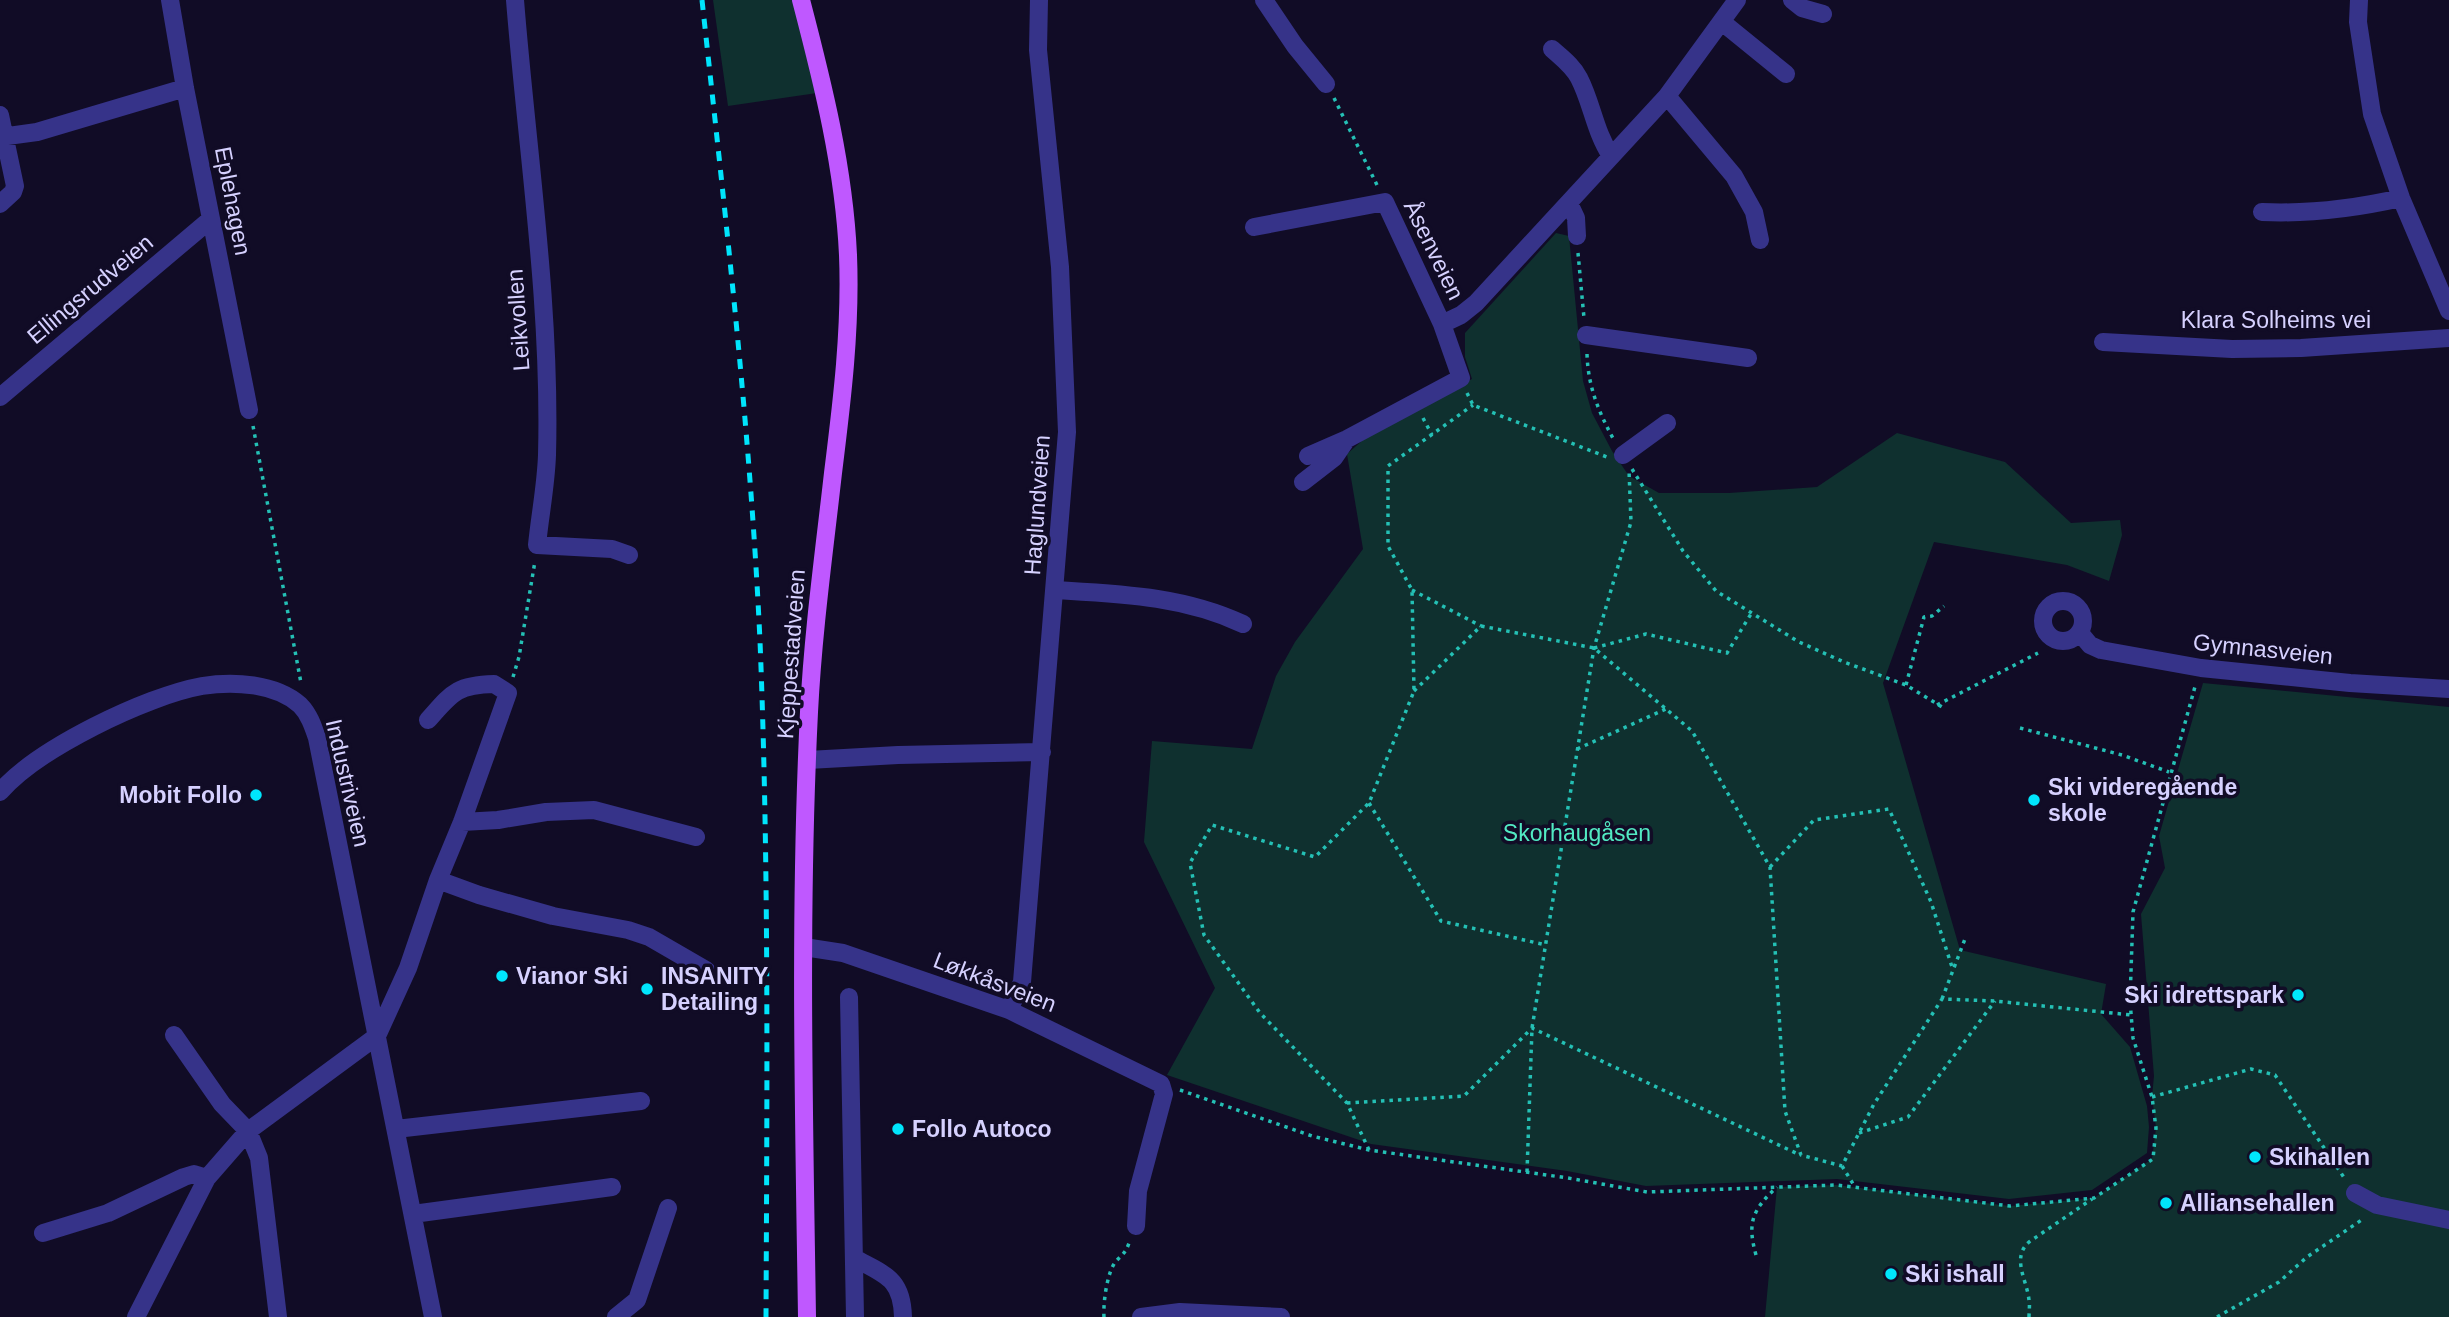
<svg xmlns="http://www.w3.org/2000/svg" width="2449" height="1317" viewBox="0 0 2449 1317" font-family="Arial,sans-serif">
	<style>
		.green { fill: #0f302f }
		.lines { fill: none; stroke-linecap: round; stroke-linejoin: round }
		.path { stroke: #24c0b5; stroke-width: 3.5; stroke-dasharray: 3.5 5; stroke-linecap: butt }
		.minor { stroke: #363389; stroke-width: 18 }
		.major { stroke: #bf58ff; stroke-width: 18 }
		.rail { stroke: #00e5fc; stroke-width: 5; stroke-dasharray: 10 9; stroke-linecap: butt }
		.poi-dot { fill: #00e5fc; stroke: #110c26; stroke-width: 2.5 }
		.labels { text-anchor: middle; stroke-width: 7; stroke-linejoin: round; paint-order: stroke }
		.street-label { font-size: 23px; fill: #d6d1ff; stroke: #110c26 }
		.poi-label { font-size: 23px; font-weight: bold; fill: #d6d1ff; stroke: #110c26; text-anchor: start }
		.park-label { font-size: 23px; fill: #52eac3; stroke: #110c26 }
	</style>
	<rect width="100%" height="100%" fill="#110c26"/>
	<path class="green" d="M713 0H801L824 92 728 106Z
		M1556 233 1569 236 1583 381 1592 413 1612 451 1629 476 1659 493H1729L1817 487 1897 433 2005 462 2071 523 2120 520 2122 535 2109 581 2067 565 1934 542 1883 683 1960 950 2106 984 2101 1014 2130 1047 2147 1106 2149 1127 2147 1153 2092 1190 2009 1199 1837 1179 1646 1186 1567 1171 1371 1144 1167 1075 1215 988 1144 842 1152 741 1252 749 1276 676 1295 642 1363 549 1347 454 1372 432 1472 379 1465 357V333Z
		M2203 683 2449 707V1317H1765L1777 1187 1836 1185 2010 1206 2094 1198 2152 1159 2156 1128 2152 1097 2154 1076 2141 914 2165 868 2159 836Z"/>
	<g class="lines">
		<path class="path" d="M1334 98 1377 185
			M1578 253 1584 318
			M1587 354C1588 387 1599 413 1615 442
			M1467 393 1473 405 1607 457
			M1423 418 1432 435
			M253 426 301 683
			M1632 469 1683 551 1716 591 1799 642 1844 662 1906 685 1942 707
			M1412 590 1481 626
			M1594 648 1646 634 1727 653 1751 614
			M513 677 519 657 535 561
			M1906 685 1924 617 1932 616 1944 606
			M1414 691 1481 626 1594 648 1692 731 1770 867 1785 1111 1801 1155 1842 1166 1874 1104 1942 999 1995 1001 2131 1015
			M1937 705 2038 653
			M2020 728 2122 755 2169 772
			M1577 749 1666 709
			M1369 803 1441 921 1546 945
			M1770 867 1814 820 1889 809 1931 902 1953 970
			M1942 999 1965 939
			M1180 1090 1312 1136 1369 1150 1568 1178 1647 1192 1836 1185 2010 1206 2094 1198 2153 1159 2156 1128 2152 1097 2133 1038 2130 1001 2133 912 2196 683
			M2152 1097 2251 1069 2275 1075 2345 1179
			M1347 1103 1464 1096 1532 1028 1800 1155
			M1859 1133 1908 1117 1995 1001
			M1369 1150 1347 1103 1260 1013 1204 935 1190 863 1212 825 1315 857 1369 803 1414 691 1412 590 1388 546V466L1473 405
			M1842 1166 1855 1187
			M1527 1172 1532 1028 1594 648 1631 522 1629 470
			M1756 1255C1747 1223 1752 1210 1777 1187
			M1104 1317C1103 1303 1107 1272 1116 1261 1123 1254 1126 1252 1129 1243
			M2029 1317C2029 1311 2030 1306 2029 1300 2027 1280 2011 1258 2029 1242L2092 1199
			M2217 1317 2279 1282 2307 1257 2363 1219"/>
		<path class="minor" d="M170 0 185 88 249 410
			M515 0C527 151 551 303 547 455 546 485 540 515 537 545L612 549 629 555
			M1264 0 1295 46 1326 84
			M1792 0 1802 8 1823 14
			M2359 0 2358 22 2372 114 2401 198 2449 311
			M1722 22 1786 74
			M1552 49C1562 58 1573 66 1579 78 1592 103 1595 132 1611 156
			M1667 96 1734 176 1754 212 1760 240
			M0 115 15 186 13 192 0 204
			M0 137 37 132 185 88
			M1569 203 1576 218 1577 236
			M2262 212C2307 214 2357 208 2401 198
			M1254 227 1385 202 1442 324 1461 378 1347 439 1308 456
			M1442 324 1461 315 1476 303 1667 96 1737 0
			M1586 335 1748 358
			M2103 342 2232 349 2301 348 2449 338
			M0 397 211 219
			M1623 455 1667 423
			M1303 482 1334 458 1347 439
			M1055 590C1121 594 1183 596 1243 624
			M2043 621a20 20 0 1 1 40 0a20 20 0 1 1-40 0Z
			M2080 633 2090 645 2101 650 2201 668 2350 683 2449 689
			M808 760 898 755 1042 752
			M0 792C37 749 146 696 202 686 233 681 275 683 300 705 309 714 313 726 317 738L433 1317
			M462 822 498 820 546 812 594 810 696 837
			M438 880 479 895 553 916 628 930 649 937 706 970
			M804 947 843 953 1009 1010 1161 1084 1164 1094 1138 1191 1136 1226
			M849 997 855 1317
			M1009 1010 1022 982 1067 432 1060 267 1038 50 1039 0
			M174 1035 222 1104 248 1131 259 1158 278 1317
			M396 1129 641 1101
			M2355 1193 2377 1205 2449 1220
			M413 1214 612 1187
			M43 1233 108 1213 184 1177 194 1174 207 1178
			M854 1258C885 1275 902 1278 903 1317
			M136 1317 207 1178 248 1131 377 1036 408 968 438 880 462 822 508 693 494 684C456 685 452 693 428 720
			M616 1317 637 1300 668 1208
			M1141 1317 1180 1312 1281 1317"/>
		<path class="major" d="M801 0C823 84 844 168 848 255 851 328 842 401 833 473 824 553 813 632 809 712 799 913 804 1115 807 1317"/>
		<path class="rail" d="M702 0C725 213 750 426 760 641 769 866 767 1092 766 1317"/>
	</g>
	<g class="poi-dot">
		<circle cx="256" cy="795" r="7"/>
		<circle cx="2034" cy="800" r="7"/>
		<circle cx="502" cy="976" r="7"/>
		<circle cx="647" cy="989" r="7"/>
		<circle cx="2298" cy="995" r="7"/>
		<circle cx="898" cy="1129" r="7"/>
		<circle cx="2255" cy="1157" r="7"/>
		<circle cx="2166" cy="1203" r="7"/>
		<circle cx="1891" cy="1274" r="7"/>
	</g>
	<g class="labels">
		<g class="street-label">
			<text transform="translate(233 201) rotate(79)" y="8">Eplehagen</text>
			<text transform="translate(1434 250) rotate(64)" y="8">Åsenveien</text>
			<text transform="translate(90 289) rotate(-40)" y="8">Ellingsrudveien</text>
			<text transform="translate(518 320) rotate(-94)" y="8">Leikvollen</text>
			<text x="2276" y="328">Klara Solheims vei</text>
			<text transform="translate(1037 505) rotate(-86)" y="8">Haglundveien</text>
			<text transform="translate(2263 649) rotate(6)" y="8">Gymnasveien</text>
			<text transform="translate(791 654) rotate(-86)" y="8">Kjeppestadveien</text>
			<text transform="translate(348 783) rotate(77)" y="8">Industriveien</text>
			<text transform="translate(995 982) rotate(21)" y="8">Løkkåsveien</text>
		</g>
		<g class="poi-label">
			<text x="2048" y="795">Ski videregående<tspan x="2048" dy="26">skole</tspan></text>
			<text x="242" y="803" text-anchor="end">Mobit Follo</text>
			<text x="516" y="984">Vianor Ski</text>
			<text x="661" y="984">INSANITY<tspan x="661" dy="26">Detailing</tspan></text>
			<text x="2284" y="1003" text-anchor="end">Ski idrettspark</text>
			<text x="912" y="1137">Follo Autoco</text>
			<text x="2269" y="1165">Skihallen</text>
			<text x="2180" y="1211">Alliansehallen</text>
			<text x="1905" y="1282">Ski ishall</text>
		</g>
		<g class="park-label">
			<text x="1577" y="841">Skorhaugåsen</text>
		</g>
	</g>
</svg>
